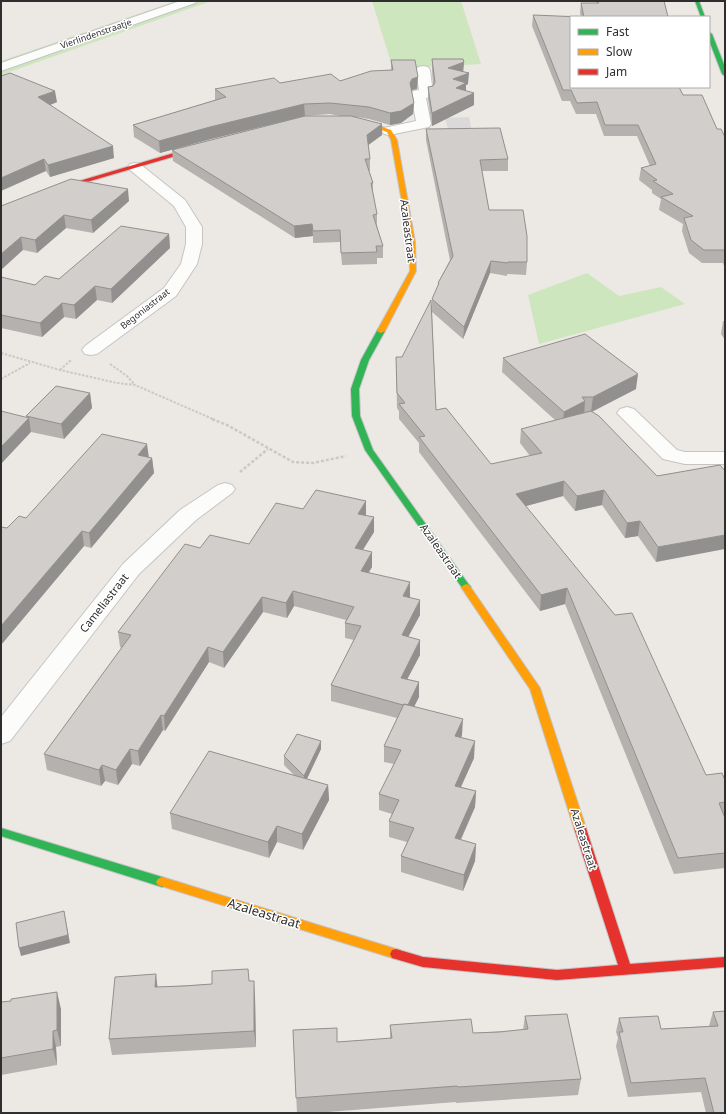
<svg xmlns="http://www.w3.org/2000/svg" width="726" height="1114" viewBox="0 0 726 1114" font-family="'Noto Sans',sans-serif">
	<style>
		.industrial { fill: #dcd9db }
		.green { fill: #cee6be }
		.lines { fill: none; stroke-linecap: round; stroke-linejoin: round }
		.street-casing { stroke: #c5c4c5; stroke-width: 2 }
		.fast-casing { stroke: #c5c4c5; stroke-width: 2 }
		.slow-casing { stroke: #c5c4c5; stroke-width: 2 }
		.jam-casing { stroke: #c5c4c5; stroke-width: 2 }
		.path-far1 { stroke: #c9c9c8; stroke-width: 2; stroke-dasharray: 2.5 1.5; stroke-linecap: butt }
		.path { stroke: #c9c9c8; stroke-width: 2.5; stroke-dasharray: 3 2; stroke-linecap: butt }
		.street { fill: #fcfcfb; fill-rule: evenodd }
		.fast { fill: #30b455; fill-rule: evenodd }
		.slow { fill: #ff9f0a; fill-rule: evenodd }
		.jam { fill: #e5322d; fill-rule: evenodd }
		.wall { fill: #b4b1af }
		.shaded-wall { fill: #92908e }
		.building { fill: #d1cecb; stroke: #92908e }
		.labels { text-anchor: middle; stroke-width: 3; stroke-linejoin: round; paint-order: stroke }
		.far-street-label { font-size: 9px; fill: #2e2e2e; stroke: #fff }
		.street-label { font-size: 11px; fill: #2e2e2e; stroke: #fff }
		.near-street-label { font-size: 13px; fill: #2e2e2e; stroke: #fff }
	</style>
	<rect width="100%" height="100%" fill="#ece8e4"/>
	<path class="industrial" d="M469 117 472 132H449L445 118Z"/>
	<path class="green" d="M176 1H211L1 75V61Z
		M372 1H461L481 64 393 69Z
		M587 273 619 296 661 287 685 304 539 344 528 295Z"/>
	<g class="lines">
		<defs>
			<path id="street" d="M180 1H197L195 3 1 71V63Z
				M423 66 428 67 430 70 433 94 431 97 426 98 431 124 429 127 389 135 384 134 382 131 384 128 416 121 411 94 413 91 419 90 416 70 418 67Z
				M135 163 140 164 185 200 202 227V244L197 264 176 296 97 354 91 355 85 354 82 350 85 346 164 288 181 264 186 244V227L174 206 130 170 128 167 130 164Z
				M627 407 634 409 677 450 685 452H725V464H685L663 459 617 413 620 409Z
				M225 483 232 485 235 489 232 493 196 520 139 574 10 741 1 744V717L123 564 180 510 218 485Z"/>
			<path id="fast" d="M695 1H699L705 17H701Z
				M709 32 712 34 725 67V76L722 74 709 40Z
				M378 329H384L385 331 369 360 359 389 360 416 373 450 469 585 471 587 469 589H463L365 450 352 416 351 389 361 360Z
				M1 828 162 877 166 879 168 882 166 885 162 887 1 836Z"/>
			<path id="slow" d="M354 119 371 123 391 130 397 140 415 242 416 271 385 331 381 333 377 331 410 271 409 242 391 140 387 132 368 125 352 122V120Z
				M466 584 469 585 540 688 586 828 584 831 580 832 576 831 574 828 530 689 461 587Z
				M162 877 396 949 400 950 402 954 400 958 396 959 158 885 156 882 158 879Z"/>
			<path id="jam" d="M201 145 204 147 203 148 80 184 1 215V211L76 182Z
				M580 824 584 825 586 828 630 964 725 957V967L557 980 423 967 392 958 390 954 392 950 396 949 423 957 557 970 618 965 574 828 576 825Z"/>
		</defs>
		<use href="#street" class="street-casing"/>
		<use href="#fast" class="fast-casing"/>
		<use href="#slow" class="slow-casing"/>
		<use href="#jam" class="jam-casing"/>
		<path class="path-far1" d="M1 353 60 370 117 383 135 385 215 420
			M110 364 127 376 135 385
			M60 370 71 360
			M1 379 30 363"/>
		<path class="path" d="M212 419 227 425 293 462 313 463 346 456
			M240 472 268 449"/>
		<use href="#street" class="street"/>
		<use href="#fast" class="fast"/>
		<use href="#slow" class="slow"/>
		<use href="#jam" class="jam"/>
	</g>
	<path class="wall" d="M596 1H664L668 17H571L683 95 725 137V269L723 263H702L689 253 682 231 683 224 659 210 661 199 652 193V190L639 180 641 168 650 166 637 136H604L596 114H576L570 101H562L532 26 533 15 581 17 580 13 581 3H596Z
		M432 59 464 62 463 71 468 84 466 85V91L474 105 432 126 428 99V87L433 86V85L432 71Z
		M391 60 418 77 417 89 412 90 411 91 414 103 413 114 401 123 390 125 369 119 357 117 382 135 368 145 370 159V171H369L373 183V193L377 214V226L383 246V258H377V264L342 265 340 242 313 243V236L295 238 173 161 172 150 340 116 330 114 305 116 211 139 160 153 134 137 133 125 215 100V89L280 83 340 81 391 70Z
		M1 76 57 102 50 105 114 158 50 177 46 171Z
		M426 129 508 159V171H482L489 210 527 262 526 275 507 274V276L490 273 463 339 432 312 436 410 491 464 530 456 520 443 521 429 555 420 502 372 503 358 636 389 592 412 657 476 720 465 656 562 638 536 625 538 602 505 575 511 563 496 526 506 706 775 725 780V813L724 815 725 818V868L674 874 565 604 540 611 419 452V443L399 419V411L397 408 396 357H402L432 305V299L438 287V283L450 260 426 140Z
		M129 201 93 233 66 228 37 253 23 250 1 206Z
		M169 234 170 248 112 303 97 300 76 319 64 317 42 337 1 328V277L35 285 59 279Z
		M723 321H725V340L721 334Z
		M90 393 92 408 64 439 31 432 26 416Z
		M149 458H152L154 473 91 548 84 546 1 645V527L7 528 26 518Z
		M303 509 366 515 374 532 363 550 372 567 369 572 410 597V598L420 615 408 637 420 655 407 679 419 682V697L414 706 462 735 461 738 474 758 461 787 476 791 475 807 461 840 476 844 475 861 463 891 401 872V856L407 842 389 837V821L392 814 379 810V794L394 764 384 762V746L397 718 331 701V685L354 640 345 638V623L346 620 294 606 287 618 263 612 224 668 209 662 165 731 163 730 140 766 132 764 118 785 105 781 101 786 47 770 44 754 122 648 120 647 118 632 200 548 249 544Z
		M321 749 307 779 328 785 329 800 303 850 277 842 269 858 172 829 170 813 295 776 284 765V756Z
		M248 969 249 981 255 997 256 1047 112 1055 109 1039 158 987 212 984Z
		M1 1002 61 1009V1046L56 1047 57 1065 1 1075Z
		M725 1011V1113H706L701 1092 628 1097 616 1046 618 1038 616 1032 619 1018 661 1029 709 1026 713 1012Z
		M525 1016 581 1079 578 1095 456 1103V1102L315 1113H297L293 1030 337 1042 365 1040 390 1039V1025L473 1033 523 1030Z"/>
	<path class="shaded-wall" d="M464 62 463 74 448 68Z
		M469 73 468 84 466 85V95L455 100 453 79Z
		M418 77 417 89 412 90 410 94V83L412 79Z
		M55 91 57 102 40 109 38 97Z
		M474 93V105L432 126V113Z
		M414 103 413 114 401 123 390 125V113Z
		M304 104 305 116 211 139 160 153 159 141 210 127Z
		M382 124V135L367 146V135Z
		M113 146 114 158 50 177 48 165Z
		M44 159 46 171 1 191V178Z
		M128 189 129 201 93 233 91 220Z
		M64 215 66 228 37 253 35 240Z
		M312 224 313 236 295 238 294 226Z
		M169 234 170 248 112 303 111 289Z
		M21 237 23 250 1 270V254Z
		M491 261 490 273 463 339 464 327Z
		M95 286 97 300 76 319 74 305Z
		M62 303 64 317 42 337 40 323Z
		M638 374 636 389 591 412 593 397Z
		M90 393 92 408 64 439 61 424Z
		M585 401 584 416 562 427 564 412Z
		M29 418 31 432 1 464V447Z
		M147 444 149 458 138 455Z
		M152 458 154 473 91 548 89 533Z
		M564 481 563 496 515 509 516 494Z
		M604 490 602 505 575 511 577 496Z
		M366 501V516L358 514Z
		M374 517V532L355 562V548Z
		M640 521 638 536 625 538 627 523Z
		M82 531 84 546 1 645V626Z
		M725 535V549L656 562 658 547Z
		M372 552V567L361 585V571Z
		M410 582V597L403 611V596Z
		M567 588 565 604 540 611 541 595Z
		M293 591 294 606 287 618 286 603Z
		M262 597 263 612 224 668 223 652Z
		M420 600V615L401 650 402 635Z
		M420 640V655L400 693 401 678Z
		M208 647 209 662 165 731 164 716Z
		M419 682V697L407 721V706Z
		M161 715 163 730 140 766 138 751Z
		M463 719 462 735 454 753 455 736Z
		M321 741V749L304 785V776Z
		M475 741 474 758 454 802 455 786Z
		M130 749 132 764 118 785 116 770Z
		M102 765 105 781 101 786 99 770Z
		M328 785 329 800 303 850 302 834Z
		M476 791 475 807 454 854 455 838Z
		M277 826V842L269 858 268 842Z
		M476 844 475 861 463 891 464 875Z
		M64 911 70 943 21 956 19 948Z
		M156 974 158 991 155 987Z
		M254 981 255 997 256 1047 254 1031Z
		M57 992 61 1009V1046L57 1030Z
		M53 1031 56 1047 57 1065 53 1049Z"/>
	<path class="building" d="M597 1H664L668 17H584L581 3H599Z
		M533 15 582 17H571V87H679L683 95H702L717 129H721L725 137V250H704L691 240 684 218 693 216 661 197 673 194 653 181 657 180 641 168 656 164 638 125H605L597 102 577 103 571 90H563Z
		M432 59H463L464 62 448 68 469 73 453 79 466 83 456 88 474 93 432 113 428 87 433 86 435 82Z
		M391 60H415L418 77 412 79 410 83 414 103 401 111 390 113 369 107 330 103 304 104 210 127 159 141 133 125 226 97 215 89 274 78 280 83 331 74 340 81 371 71 393 70Z
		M10 73 55 91 38 97 113 146 48 165 44 159 1 178V76Z
		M305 116H351L382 124 367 135 370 159H365L373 183H371L377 214 373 215 383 246H376L377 252 341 253 340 230 313 231 312 224 294 226 172 150Z
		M500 128 508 159 480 160 489 210H523L527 236V262H508V263L491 261 464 327 432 299 439 283H438L453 256 426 129Z
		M71 179 128 189 91 220 64 215 35 240 21 237 1 254V206Z
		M121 226 169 234 111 289 95 286 74 305 62 303 40 323 1 315V277L35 285 45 276 59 279Z
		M431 300 436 410 446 408 491 464 542 453 521 429 591 411 599 416 657 476 720 465 725 471V535L658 547 640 521 627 523 604 490 577 496 564 481 516 494 615 615 632 613 706 775 722 773 725 780V802L719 803 725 818V853L678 858 567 588 541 595 419 437 425 436 399 404 405 403 397 393 396 357H402Z
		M585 334 638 374 593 397H582L585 401 564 412 503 358Z
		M56 386 90 393 61 424 26 416Z
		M1 411 29 418 1 447Z
		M102 434 147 444 138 455 152 458 89 533 82 531 1 626V527L7 528 19 516 26 518Z
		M316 490 366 501 358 514 374 517 355 548 372 552 361 571 410 582 403 596 420 600 402 635 420 640 401 678 419 682 408 705 404 704 403 705 331 685 361 626 345 623 354 607 293 591 286 603 262 597 223 652 208 647 164 716 161 715 138 751 130 749 116 770 102 765 99 770 44 754 131 635 118 632 185 544 200 548 210 535 249 544 276 503 303 509Z
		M404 704 463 719 455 736 475 741 455 786 476 791 455 838 476 844 464 875 401 856 414 828 389 821 399 800 379 794 401 750 384 746Z
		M297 734 321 741 304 776 284 756Z
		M209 751 328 785 302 834 277 826 268 842 170 813Z
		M64 911 68 935 19 948 16 923Z
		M248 969 249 981H254V1031L109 1039 115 977 156 974 155 987 184 986 212 984V971Z
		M57 992V1030L53 1031V1049L1 1058V1002L11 1001V999Z
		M725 1011V1113H714L705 1078 631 1083 619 1032H623L619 1018 658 1016 661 1029 718 1026 713 1012Z
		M567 1014 581 1079 458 1087 457 1086 296 1098 293 1030 337 1028V1042L365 1040 392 1038 390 1025 471 1019 473 1033 499 1032 528 1029 525 1016Z"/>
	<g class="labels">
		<g class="far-street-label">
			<text transform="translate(96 34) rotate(-19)" y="3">Vierlindenstraatje</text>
			<text transform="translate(145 309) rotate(-38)" y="3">Begoniastraat</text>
		</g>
		<g class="street-label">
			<text transform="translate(408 231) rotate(83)" y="4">Azaleastraat</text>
			<text transform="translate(441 551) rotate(55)" y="4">Azaleastraat</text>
			<text transform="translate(104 603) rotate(-52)" y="4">Cameliastraat</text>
			<text transform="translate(584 839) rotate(72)" y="4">Azaleastraat</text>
		</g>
		<g class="near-street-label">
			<text transform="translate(264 913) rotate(17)" y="5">Azaleastraat</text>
		</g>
	</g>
	<rect width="726" height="1114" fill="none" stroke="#2e2e2e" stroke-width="4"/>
	<rect x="570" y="16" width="140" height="72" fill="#ffffff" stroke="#ababab"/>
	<rect x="578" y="29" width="20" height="6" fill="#30b455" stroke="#ababab"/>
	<text x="606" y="36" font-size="12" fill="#2e2e2e">Fast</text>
	<rect x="578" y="49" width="20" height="6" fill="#ff9f0a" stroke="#ababab"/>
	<text x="606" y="56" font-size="12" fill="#2e2e2e">Slow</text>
	<rect x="578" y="69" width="20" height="6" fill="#e5322d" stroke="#ababab"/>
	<text x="606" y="76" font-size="12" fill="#2e2e2e">Jam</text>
</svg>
